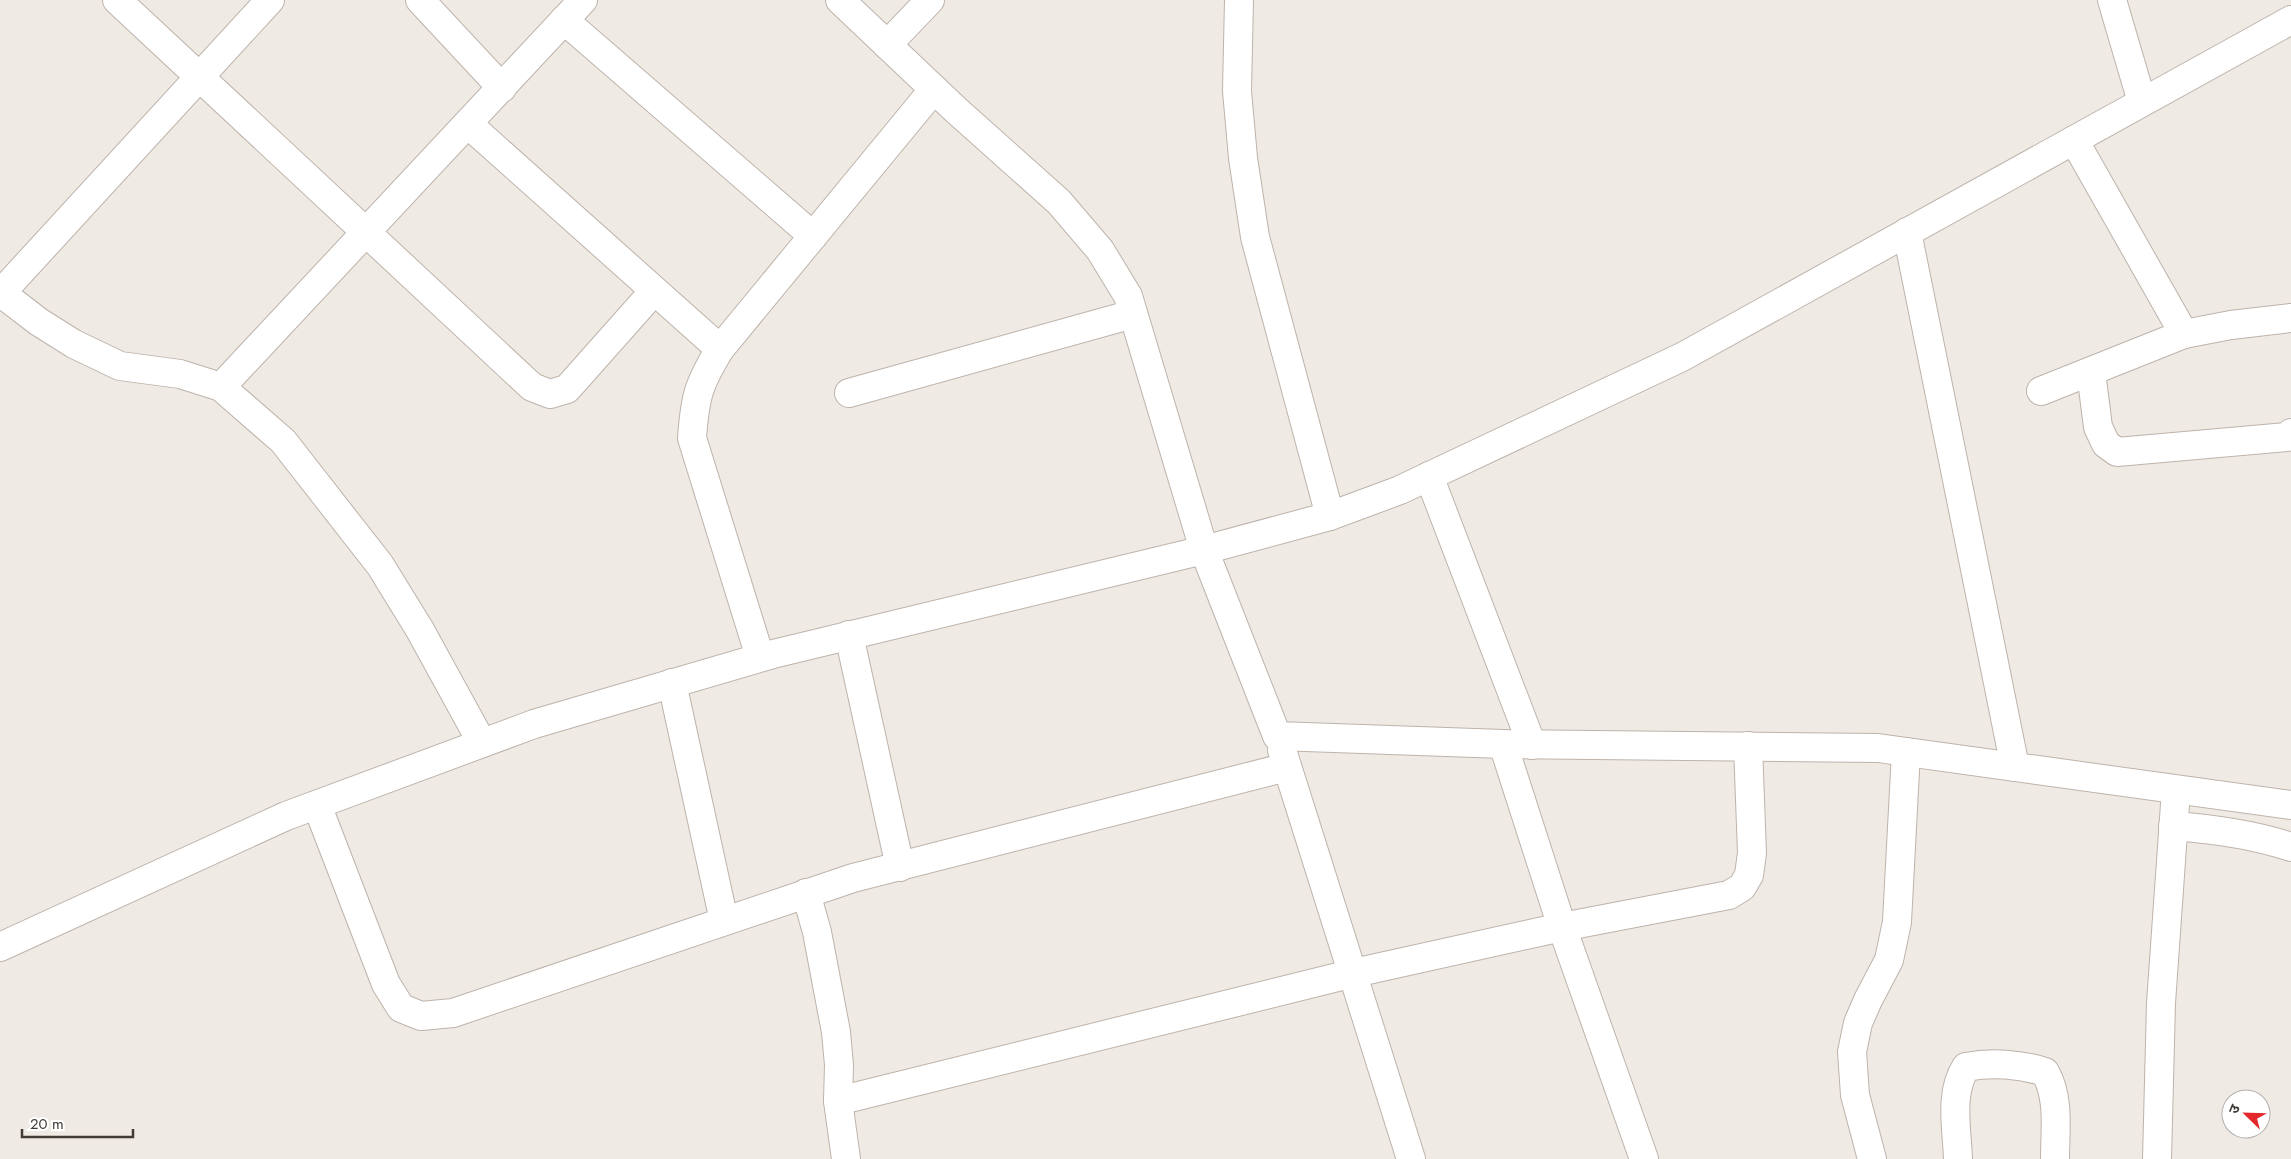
<svg xmlns="http://www.w3.org/2000/svg" width="2291" height="1159" font-family="Jost,'Noto Sans Devanagari',sans-serif">
  <style>
    .lines { fill: none; stroke-linecap: round; stroke-linejoin: round }
    .street-casing { stroke: #bdb3ab; stroke-width: 30 }
    .street { stroke: #fff; stroke-width: 28 }
  </style>
  <rect width="100%" height="100%" fill="#f0eae4"/>
  <g class="lines">
    <g class="street-casing">
      <g id="street">
        <polyline points="117,0 532,387 550,394 567,389 654,291"/>
        <polyline points="420,0 502,88"/>
        <polyline points="840,0 956,110 1059,202 1100,250 1128,296 1204,550 1277,736 1503,744 1878,748 2291,805"/>
        <polyline points="1239,0 1237,91 1243,158 1255,237 1330,516"/>
        <polyline points="2112,0 2142,102"/>
        <polyline points="564,20 813,236"/>
        <polyline points="887,45 930,0"/>
        <polyline points="468,124 720,349"/>
        <polyline points="2074,140 2184,334"/>
        <polyline points="1907,232 2015,767"/>
        <polyline points="0,292 39,322 74,344 120,366 180,374 221,387 283,441 380,565 420,630 482,743"/>
        <polyline points="1,293 270,0"/>
        <polyline points="2091,372 2098,427 2106,444 2117,452 2287,437 2291,433"/>
        <polyline points="221,387 583,0"/>
        <polyline points="2041,391 2184,334 2231,325 2291,318"/>
        <polyline points="849,393 1133,314"/>
        <polyline points="1429,476 1532,745"/>
        <polyline points="849,635 900,867"/>
        <path d="M760,657l-68,-219c3,-41 6,-53 28,-89l214,-260"/>
        <polyline points="672,683 724,921"/>
        <polyline points="1503,744 1562,927 1644,1159"/>
        <polyline points="1282,750 1411,1159"/>
        <polyline points="317,805 386,984 401,1008 421,1016 453,1013 853,878 1287,767"/>
        <path d="M2173,826c41,3 79,8 118,21"/>
        <polyline points="806,893 817,932 836,1032 839,1065 838,1101 846,1159"/>
        <polyline points="0,947 286,816 534,724 773,654 1204,550 1330,516 1400,490 1682,357 2291,20"/>
        <polyline points="838,1101 1354,973 1562,927 1729,895 1742,887 1749,875 1752,853 1748,746"/>
        <polyline points="1872,1159 1855,1095 1852,1052 1858,1023 1868,1000 1889,960 1897,922 1906,752"/>
        <path d="M1958,1159c-1,-30 -9,-66 8,-92 25,-5 54,-3 79,5 15,26 10,58 10,87"/>
        <polyline points="2157,1159 2161,1003 2176,790"/>
      </g>
    </g>
    <use href="#street" class="street"/>
  </g>
  <g transform="translate(2246 1114) rotate(293)"><circle r="24" fill="#ffffff" stroke="#b3b0ae"/>
  <path d="M0-4L9 19L0 12L-9 19Z" fill="#e4272b"/>
  <text y="-8" font-size="14" font-weight="bold" text-anchor="middle" fill="#413a35">उ</text>
  </g>
  <path d="M22 1129v8h111v-8" fill="none" stroke="#413a35" stroke-width="2.5"/>
  <text x="30" y="1129" font-size="15" fill="#413a35" stroke="#ffffff" stroke-width="4" paint-order="stroke">20 m</text>
</svg>
